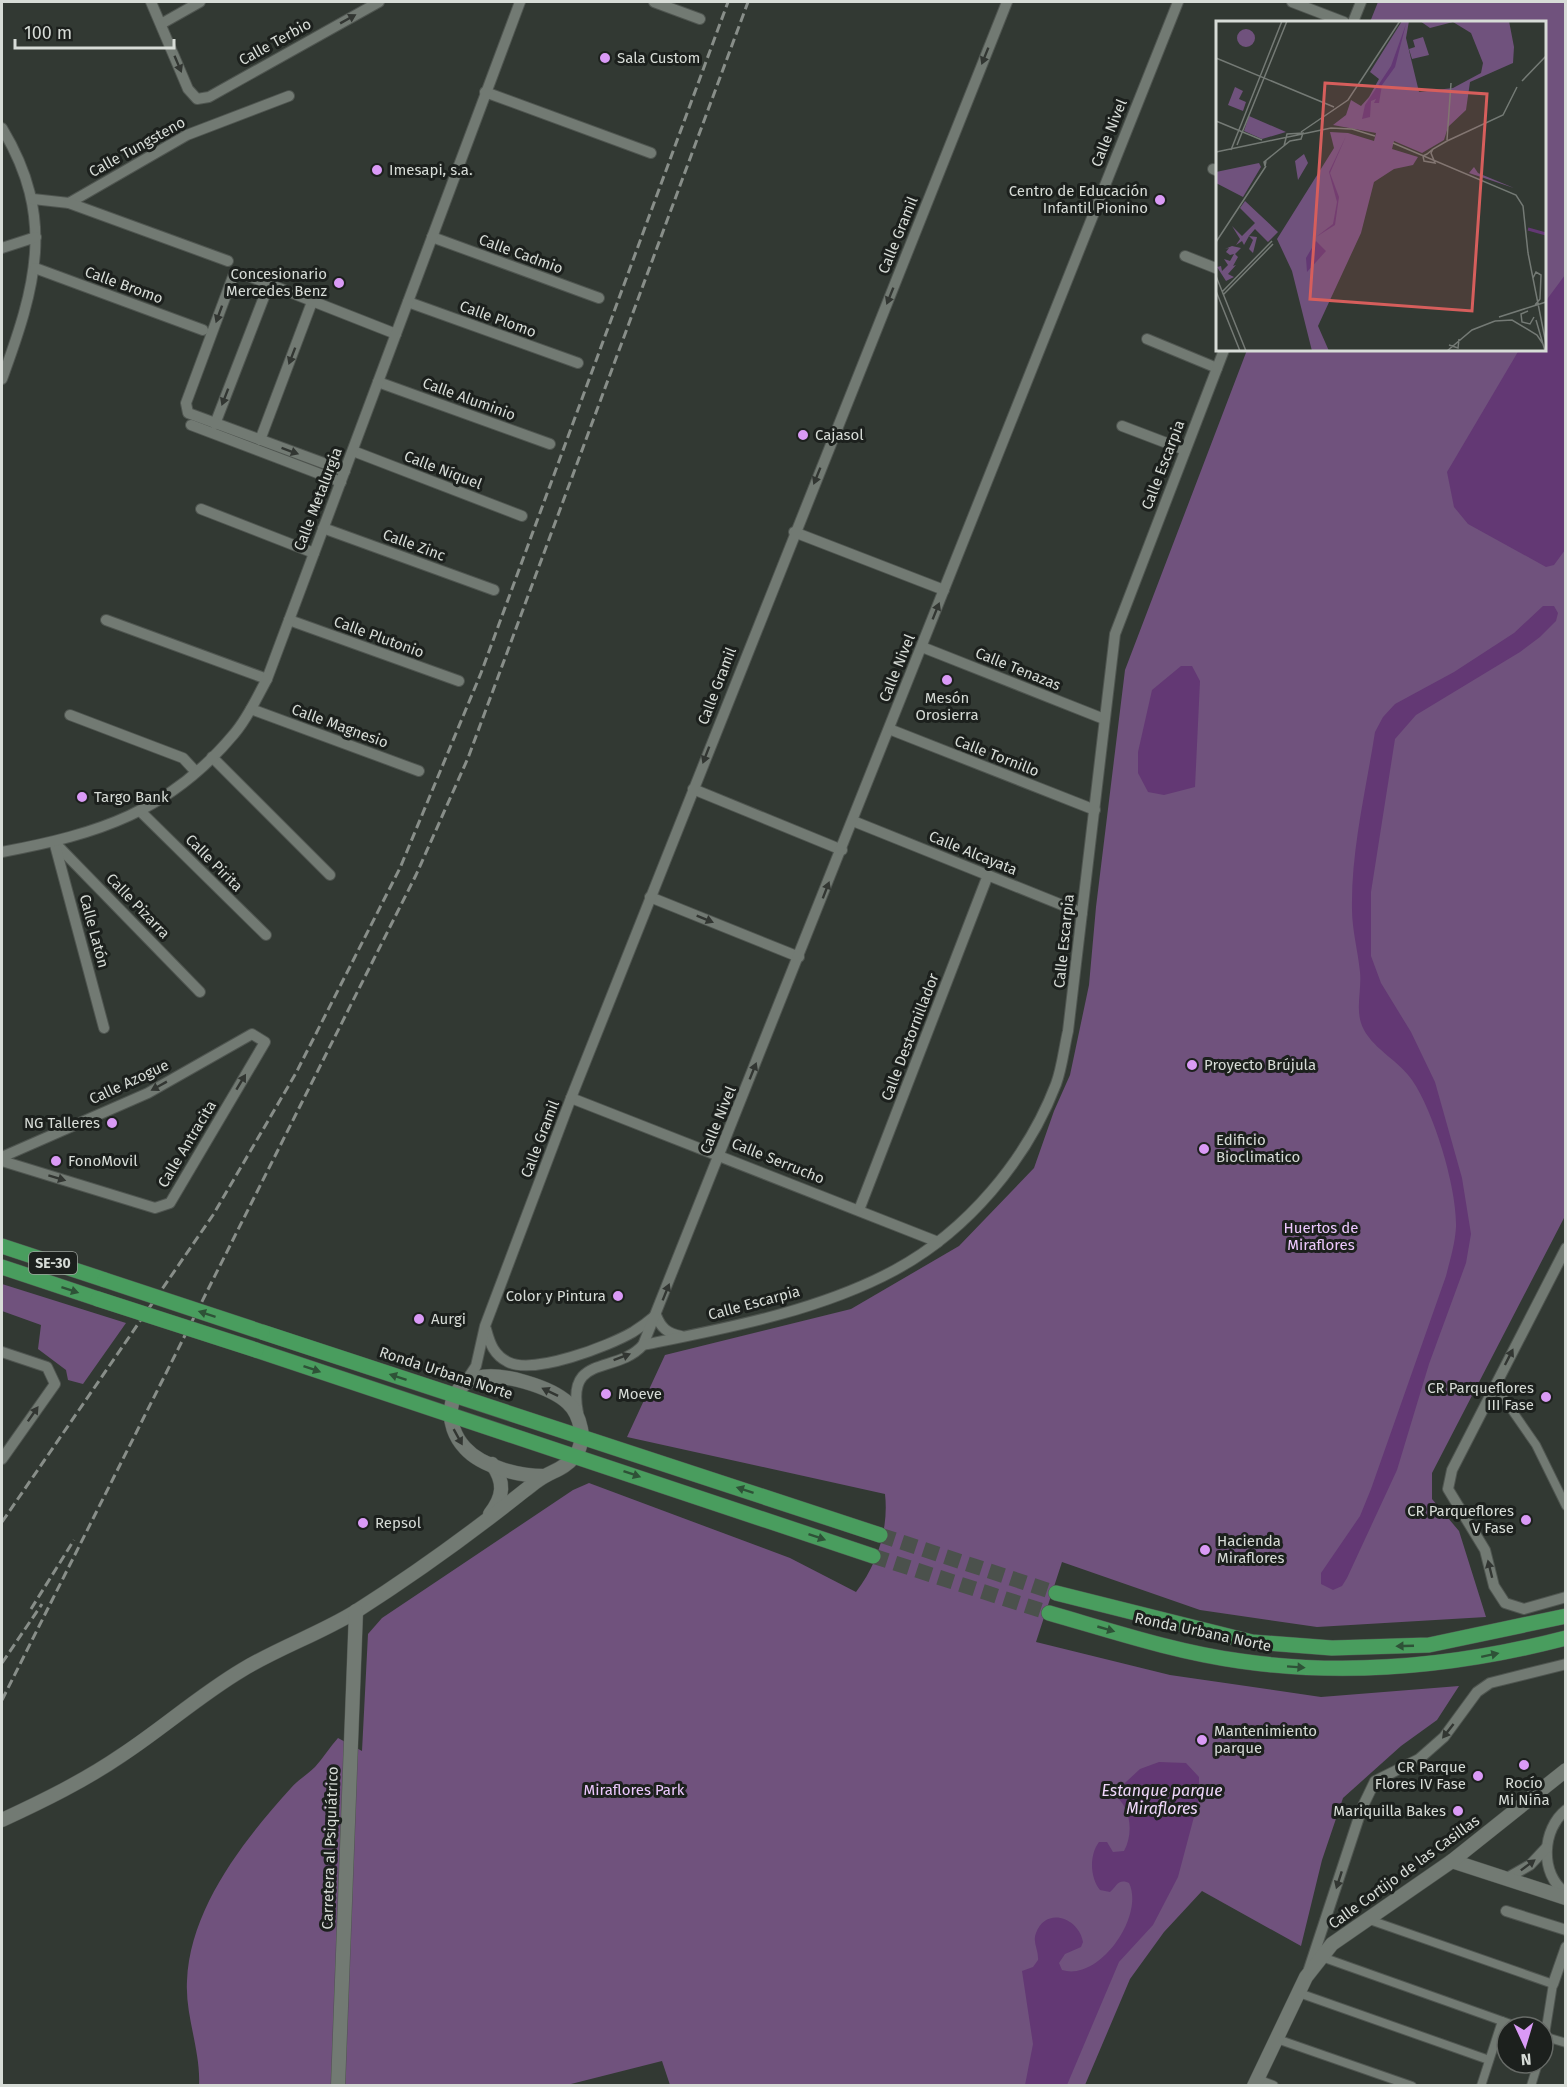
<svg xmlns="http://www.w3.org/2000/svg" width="1567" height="2087" font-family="'Fira Sans',sans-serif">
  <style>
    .green { fill: #70527d }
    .water { fill: #633874 }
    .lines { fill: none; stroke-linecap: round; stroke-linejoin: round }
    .primary-tunnel { stroke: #4b514c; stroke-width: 15; stroke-dasharray: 15 8; stroke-linecap: butt }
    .pedestrian-casing { stroke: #4f5550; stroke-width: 10 }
    .minor-casing { stroke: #4f5550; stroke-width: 12 }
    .tertiary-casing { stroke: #4f5550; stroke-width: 15 }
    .primary-casing { stroke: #4f5550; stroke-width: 16 }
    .pedestrian { stroke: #727a73; stroke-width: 8 }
    .minor { stroke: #727a73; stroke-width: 10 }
    .tertiary { stroke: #727a73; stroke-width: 14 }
    .primary { stroke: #499d5e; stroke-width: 15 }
    .rail { stroke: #888e89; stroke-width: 3; stroke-dasharray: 9 4.5; stroke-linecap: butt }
    .primary-bridge-casing { stroke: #4f5550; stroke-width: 16; stroke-linecap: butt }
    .primary-bridge { stroke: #499d5e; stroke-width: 15 }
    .oneway { fill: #323632 }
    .oneway2 { fill: #2e5237 }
    .poi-dot { fill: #da9af6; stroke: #1c201d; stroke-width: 2 }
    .labels { text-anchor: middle; stroke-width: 6; stroke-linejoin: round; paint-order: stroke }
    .shield { fill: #1c201d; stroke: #9fa49f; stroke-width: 1.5 }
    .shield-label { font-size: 14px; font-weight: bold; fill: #d7dcd7 }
    .street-label { font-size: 15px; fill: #d7dcd7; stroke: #1c201d }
    .poi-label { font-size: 15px; fill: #d7dcd7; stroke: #1c201d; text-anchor: start }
    .park-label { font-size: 15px; fill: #edc8fe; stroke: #1c201d }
    .water-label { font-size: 16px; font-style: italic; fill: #f0d7fb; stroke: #1c201d }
    .inset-river { fill: none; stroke: #633874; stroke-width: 3 }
    .inset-road { fill: none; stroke: #747a75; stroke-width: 1.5 }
    .view { fill: #d65e5c; fill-opacity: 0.15; stroke: #d65e5c; stroke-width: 3 }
    .inset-edge { fill: none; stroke: #d7dcd7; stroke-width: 3 }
  </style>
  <rect width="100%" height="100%" fill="#323933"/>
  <g class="green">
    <path d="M1378,2h187v1214l-133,257v26l27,32 27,86 -169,10 -117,-17 -138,-48 -26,80 134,33 151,22 138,-11 -22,34 -36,26 -58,52 -21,62 -21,86 -99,-55 -38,41 -34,47 -45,106h-415l-8,-24 -95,24 -368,1c2,-35 -14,-70 -12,-105 3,-73 57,-141 104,-193 7,-8 17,-14 24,-21 8,-9 15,-20 23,-29l24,13 6,-117 14,-16 191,-128 16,-7 201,75 66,34c21,-27 33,-63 29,-98l-258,-57 38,-82 186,-46 108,-63 75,-78 20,-57 16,-36 19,-90 7,-78 29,-237 122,-320h297v-328h-174z"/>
    <polygon points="2,1284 126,1323 83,1384 68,1380 66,1370 38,1349 41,1325 2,1311"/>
  </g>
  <g class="water">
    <polygon points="1565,275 1565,550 1554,565 1546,567 1468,524 1454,507 1447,472 1519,350 1544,350 1545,302"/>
    <path d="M1543,606h11l4,7 -2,8 -16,16 -20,15 -104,63 -21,24 -24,153v64l10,27 30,49 24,50 27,96 9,56 -5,29 -37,101 -32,106 -50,108 -5,8 -9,4 -12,-6v-11l39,-57 11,-27 75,-213c4,-16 9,-32 10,-49 1,-39 -22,-115 -44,-147 -13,-19 -37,-30 -48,-50 -10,-18 -2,-39 -4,-58 -2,-21 -8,-42 -8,-63 -1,-59 14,-119 23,-177l8,-15 12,-13 59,-32 60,-39z"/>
    <polygon points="1181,666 1192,666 1200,681 1195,787 1164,795 1148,792 1138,773 1138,752 1152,690"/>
    <path d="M1159,1762l27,1 13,14v21l-21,79 -25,48 -34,37 -52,123h-42l8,-41 -11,-73 11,-4 5,-7c1,-9 -6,-18 -2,-27 10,-27 43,-15 47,9l-2,5 -16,7 -6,9 3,7c37,12 83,-54 67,-87 -11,-5 -12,3 -19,9l-10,-2c-10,-12 -11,-35 -1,-48h8l6,10 11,-1c10,-18 7,-45 -11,-57l27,-25z"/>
  </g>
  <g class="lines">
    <g class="primary-tunnel">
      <polyline points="880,1535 1056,1593"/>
      <polyline points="873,1556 1049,1613"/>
    </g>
    <g class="pedestrian-casing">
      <g id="pedestrian">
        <polyline points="1495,1386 1536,1445 1566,1506"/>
        <polyline points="1367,1919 1553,1984 1543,2047"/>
        <polyline points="1319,1956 1519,2027"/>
        <polyline points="1299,1993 1489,2060"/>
        <polyline points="1543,2036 1566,2043"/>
        <polyline points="1277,2039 1412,2086"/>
        <polyline points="1481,2086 1502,2021"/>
        <polyline points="1531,2086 1538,2063"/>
      </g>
    </g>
    <g class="minor-casing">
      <g id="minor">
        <polyline points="151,2 188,89 197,99 209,97 379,2"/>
        <polyline points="654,2 700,19"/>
        <polyline points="1292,2 1344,22"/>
        <polyline points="1353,22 1361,2"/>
        <polyline points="161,24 200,2"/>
        <polyline points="485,92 651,153"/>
        <path d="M2,128c54,90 34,158 0,251"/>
        <polyline points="1213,169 1218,171"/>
        <polyline points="33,199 69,203 187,135 289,96"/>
        <polyline points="69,203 228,261"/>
        <polyline points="432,237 599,298"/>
        <polyline points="2,248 36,237"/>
        <polyline points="1185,256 1218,269"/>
        <polyline points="35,268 203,330"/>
        <polyline points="408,302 578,363"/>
        <polyline points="1147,339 1217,368"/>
        <polyline points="378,382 550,444"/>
        <polyline points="215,424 269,284"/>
        <polyline points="191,425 341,482"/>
        <polyline points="1122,426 1185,450"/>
        <polyline points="260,440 312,302"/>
        <polyline points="353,451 522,516"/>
        <polyline points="345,471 188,413 186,403 229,287 234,274 246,275 396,334"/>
        <polyline points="201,509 314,553"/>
        <polyline points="323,528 494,590"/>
        <polyline points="794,532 944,590"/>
        <polyline points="106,620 267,679"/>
        <polyline points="289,620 459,681"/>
        <polyline points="922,647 1104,719"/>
        <polyline points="251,709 419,771"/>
        <polyline points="70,715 183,758 196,772"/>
        <polyline points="889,729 1095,810"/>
        <polyline points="212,757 330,875"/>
        <polyline points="693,789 842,850"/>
        <polyline points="140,811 266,935"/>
        <polyline points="853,821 1082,913"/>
        <polyline points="54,842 200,992"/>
        <polyline points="55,845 104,1028"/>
        <path d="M2,852c96,-18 167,-40 232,-118 14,-16 23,-37 33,-55l253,-677"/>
        <polyline points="650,897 799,957"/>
        <polyline points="571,1098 938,1242"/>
        <polyline points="2,1157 148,1093 252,1034 265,1042 170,1203 155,1208 2,1161"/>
        <polyline points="859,1210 988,875"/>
        <polyline points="1566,1248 1452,1470 1448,1489 1485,1550 1494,1586 1505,1603 1524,1609 1566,1597"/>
        <path d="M486,1329c4,15 8,26 22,33 26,13 101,-16 125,-30 8,-5 16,-11 23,-17 5,13 11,18 25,21"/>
        <polyline points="643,1345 1178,2"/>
        <polyline points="2,1352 47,1367 55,1384 2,1459"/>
        <polyline points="464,1384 476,1366 485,1326 571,1098 1007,2"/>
        <path d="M578,1413c-12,-60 38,-38 65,-68 84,-17 176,-34 252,-75 72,-39 132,-110 161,-186 6,-16 8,-36 12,-53l47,-397 109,-284"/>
        <path d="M1566,1810c-24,19 -27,64 0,83"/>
        <polyline points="1507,1878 1530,1865 1546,1848"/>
        <polyline points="1506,1911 1566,1930"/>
        <polyline points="1309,1969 1362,1808 1375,1781 1419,1759 1444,1737 1477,1692 1490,1683 1566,1664"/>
        <polyline points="1553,1984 1566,1947"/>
        <polyline points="1257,2080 1273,2086"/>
      </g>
    </g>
    <g class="tertiary-casing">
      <g id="tertiary">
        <path d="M490,1514c14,-18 15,-32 2,-50"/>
        <path d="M2,1820c41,-19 82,-39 120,-65 41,-27 78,-60 120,-85 36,-22 77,-36 113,-58 58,-37 115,-78 169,-121 7,-5 13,-11 21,-15 11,-6 21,-9 29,-19 6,-6 9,-19 7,-28 -2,-10 -5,-19 -13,-26 -17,-16 -68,-32 -91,-25 -32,9 -33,48 -12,70 17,19 55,28 79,28"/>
        <polyline points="1452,1861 1566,1898"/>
        <polyline points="338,2086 356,1611"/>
        <polyline points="1254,2086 1306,1977 1332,1944 1452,1861 1566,1770"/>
      </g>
    </g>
    <g class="primary-casing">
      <g id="primary">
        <polyline points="2,1246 105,1280"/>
        <polyline points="2,1267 98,1299"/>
        <polyline points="262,1332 880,1535"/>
        <polyline points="256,1350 873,1556"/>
        <polyline points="1056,1593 1252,1642 1332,1648 1429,1645 1566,1616"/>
        <path d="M1049,1613c63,18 126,39 191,48 110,16 218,5 326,-23"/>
      </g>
    </g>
    <use href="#pedestrian" class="pedestrian"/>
    <use href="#minor" class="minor"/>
    <use href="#tertiary" class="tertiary"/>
    <use href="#primary" class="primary"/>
    <g class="rail">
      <polyline points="2,1522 213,1215 296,1073 400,868 481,673 728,2"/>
      <polyline points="31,1609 74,1540"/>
      <polyline points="2,1663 42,1604"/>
      <polyline points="2,1700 416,875 468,758 748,2"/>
    </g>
    <g class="primary-bridge-casing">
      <g id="primary-bridge">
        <polyline points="105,1280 262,1332"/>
        <polyline points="98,1299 256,1350"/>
      </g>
    </g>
    <use href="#primary-bridge" class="primary-bridge"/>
  </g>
  <defs><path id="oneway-solid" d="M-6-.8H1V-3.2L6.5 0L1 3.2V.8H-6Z" transform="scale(1.5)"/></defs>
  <g class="oneway">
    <use href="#oneway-solid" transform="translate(348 19) rotate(-29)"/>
    <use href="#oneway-solid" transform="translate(985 56) rotate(112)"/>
    <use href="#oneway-solid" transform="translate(178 64) rotate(67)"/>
    <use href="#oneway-solid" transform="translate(890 296) rotate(112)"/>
    <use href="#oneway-solid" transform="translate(219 314) rotate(110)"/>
    <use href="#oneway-solid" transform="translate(292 356) rotate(111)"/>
    <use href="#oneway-solid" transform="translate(225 397) rotate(111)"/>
    <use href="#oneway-solid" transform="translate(290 451) rotate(20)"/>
    <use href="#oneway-solid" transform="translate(817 476) rotate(112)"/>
    <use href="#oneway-solid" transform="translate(936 611) rotate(-68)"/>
    <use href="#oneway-solid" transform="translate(706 755) rotate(111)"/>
    <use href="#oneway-solid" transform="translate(826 890) rotate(-69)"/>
    <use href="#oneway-solid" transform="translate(705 919) rotate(22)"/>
    <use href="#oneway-solid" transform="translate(753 1071) rotate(-68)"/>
    <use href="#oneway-solid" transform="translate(241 1082) rotate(-59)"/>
    <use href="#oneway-solid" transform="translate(159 1086) rotate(151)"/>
    <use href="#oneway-solid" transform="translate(57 1178) rotate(17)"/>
    <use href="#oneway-solid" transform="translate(666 1292) rotate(-68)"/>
    <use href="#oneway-solid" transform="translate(622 1357) rotate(-21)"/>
    <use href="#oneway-solid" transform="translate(1509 1357) rotate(-63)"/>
    <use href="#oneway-solid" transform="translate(550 1392) rotate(-154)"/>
    <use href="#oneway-solid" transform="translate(33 1414) rotate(-55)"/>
    <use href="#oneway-solid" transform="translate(458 1437) rotate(61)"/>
    <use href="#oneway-solid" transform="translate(1490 1569) rotate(-104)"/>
    <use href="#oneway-solid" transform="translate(1448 1731) rotate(128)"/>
    <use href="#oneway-solid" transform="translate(1528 1865) rotate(-37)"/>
    <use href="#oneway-solid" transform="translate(1339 1880) rotate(108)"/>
  </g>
  <g class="oneway2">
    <use href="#oneway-solid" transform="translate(70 1290) rotate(18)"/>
    <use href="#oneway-solid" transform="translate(207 1314) rotate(-162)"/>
    <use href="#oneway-solid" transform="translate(312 1369) rotate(19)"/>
    <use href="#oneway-solid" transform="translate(398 1377) rotate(-162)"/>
    <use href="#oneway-solid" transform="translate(632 1474) rotate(19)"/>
    <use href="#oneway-solid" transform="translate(745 1490) rotate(-162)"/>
    <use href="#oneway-solid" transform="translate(817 1537) rotate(19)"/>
    <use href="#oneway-solid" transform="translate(1106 1629) rotate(16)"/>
    <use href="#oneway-solid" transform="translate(1405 1646) rotate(178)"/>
    <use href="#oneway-solid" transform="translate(1490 1655) rotate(-12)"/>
    <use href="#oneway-solid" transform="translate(1296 1667) rotate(4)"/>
  </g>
  <g class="poi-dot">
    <circle cx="605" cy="58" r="6"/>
    <circle cx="377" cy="170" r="6"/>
    <circle cx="1160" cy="200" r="6"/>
    <circle cx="339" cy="283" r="6"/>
    <circle cx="803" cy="435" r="6"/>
    <circle cx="947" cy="680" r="6"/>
    <circle cx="82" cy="797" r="6"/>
    <circle cx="1192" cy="1065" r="6"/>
    <circle cx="112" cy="1123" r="6"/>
    <circle cx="1204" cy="1149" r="6"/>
    <circle cx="56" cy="1161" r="6"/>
    <circle cx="618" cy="1296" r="6"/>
    <circle cx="419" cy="1319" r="6"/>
    <circle cx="606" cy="1394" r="6"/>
    <circle cx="1546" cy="1397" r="6"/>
    <circle cx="1526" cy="1520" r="6"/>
    <circle cx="363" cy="1523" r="6"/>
    <circle cx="1205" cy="1550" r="6"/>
    <circle cx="1202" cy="1740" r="6"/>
    <circle cx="1524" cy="1765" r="6"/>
    <circle cx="1478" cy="1776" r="6"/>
    <circle cx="1458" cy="1811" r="6"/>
  </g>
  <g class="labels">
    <rect class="shield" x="29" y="1252" width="48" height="22" rx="4.5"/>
    <g class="shield-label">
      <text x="53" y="1268">SE-30</text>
    </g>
    <g class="street-label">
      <text transform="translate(275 42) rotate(-29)" y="5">Calle Terbio</text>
      <text transform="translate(1109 133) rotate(-68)" y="5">Calle Nivel</text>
      <text transform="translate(137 147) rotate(-29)" y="5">Calle Tungsteno</text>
      <text transform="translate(898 235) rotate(-68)" y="5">Calle Gramil</text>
      <text transform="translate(521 254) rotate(20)" y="5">Calle Cadmio</text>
      <text transform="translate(124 285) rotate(20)" y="5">Calle Bromo</text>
      <text transform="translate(498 319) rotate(20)" y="5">Calle Plomo</text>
      <text transform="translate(469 399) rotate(20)" y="5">Calle Aluminio</text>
      <text transform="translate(1163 465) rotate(-69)" y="5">Calle Escarpia</text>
      <text transform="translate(443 470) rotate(21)" y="5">Calle Níquel</text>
      <text transform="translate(318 499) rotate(-69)" y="5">Calle Metalurgia</text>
      <text transform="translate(414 545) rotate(20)" y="5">Calle Zinc</text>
      <text transform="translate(379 637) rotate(20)" y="5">Calle Plutonio</text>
      <text transform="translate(897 668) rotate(-68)" y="5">Calle Nivel</text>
      <text transform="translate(1018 669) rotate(22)" y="5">Calle Tenazas</text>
      <text transform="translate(717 686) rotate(-69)" y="5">Calle Gramil</text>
      <text transform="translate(340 726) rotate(20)" y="5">Calle Magnesio</text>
      <text transform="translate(997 756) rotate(21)" y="5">Calle Tornillo</text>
      <text transform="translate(973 853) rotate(22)" y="5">Calle Alcayata</text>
      <text transform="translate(214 863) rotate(45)" y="5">Calle Pirita</text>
      <text transform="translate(138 906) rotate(46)" y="5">Calle Pizarra</text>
      <text transform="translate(94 931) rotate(75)" y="5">Calle Latón</text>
      <text transform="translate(1064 941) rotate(-84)" y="5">Calle Escarpia</text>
      <text transform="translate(910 1037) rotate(-69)" y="5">Calle Destornillador</text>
      <text transform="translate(129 1082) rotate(-25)" y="5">Calle Azogue</text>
      <text transform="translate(718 1120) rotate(-68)" y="5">Calle Nivel</text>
      <text transform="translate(540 1139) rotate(-69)" y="5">Calle Gramil</text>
      <text transform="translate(187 1144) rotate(-59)" y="5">Calle Antracita</text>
      <text transform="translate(778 1161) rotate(22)" y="5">Calle Serrucho</text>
      <text transform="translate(754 1303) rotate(-15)" y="5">Calle Escarpia</text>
      <text transform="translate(446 1373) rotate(18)" y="5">Ronda Urbana Norte</text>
      <text transform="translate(1203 1632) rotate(12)" y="5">Ronda Urbana Norte</text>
      <text transform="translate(330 1848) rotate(-88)" y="5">Carretera al Psiquiátrico</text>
      <text transform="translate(1404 1872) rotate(-36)" y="5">Calle Cortijo de las Casillas</text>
    </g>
    <g class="poi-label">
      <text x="617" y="63">Sala Custom</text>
      <text x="389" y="175">Imesapi, s.a.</text>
      <text x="1148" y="196" text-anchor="end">Centro de Educación<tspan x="1148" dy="17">Infantil Pionino</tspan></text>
      <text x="327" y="279" text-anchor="end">Concesionario<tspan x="327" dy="17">Mercedes Benz</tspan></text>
      <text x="815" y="440">Cajasol</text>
      <text x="947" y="703" text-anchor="middle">Mesón<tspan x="947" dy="17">Orosierra</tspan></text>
      <text x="94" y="802">Targo Bank</text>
      <text x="1204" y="1070">Proyecto Brújula</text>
      <text x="100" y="1128" text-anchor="end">NG Talleres</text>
      <text x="1216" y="1145">Edificio<tspan x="1216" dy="17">Bioclimatico</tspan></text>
      <text x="68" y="1166">FonoMovil</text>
      <text x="606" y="1301" text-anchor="end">Color y Pintura</text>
      <text x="431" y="1324">Aurgi</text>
      <text x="1534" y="1393" text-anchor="end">CR Parqueflores<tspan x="1534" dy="17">III Fase</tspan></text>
      <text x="618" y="1399">Moeve</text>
      <text x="1514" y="1516" text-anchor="end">CR Parqueflores<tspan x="1514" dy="17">V Fase</tspan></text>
      <text x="375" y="1528">Repsol</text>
      <text x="1217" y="1546">Hacienda<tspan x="1217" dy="17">Miraflores</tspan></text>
      <text x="1214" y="1736">Mantenimiento<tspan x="1214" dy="17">parque</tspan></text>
      <text x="1466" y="1772" text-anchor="end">CR Parque<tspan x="1466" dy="17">Flores IV Fase</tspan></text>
      <text x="1524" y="1788" text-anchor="middle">Rocío<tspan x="1524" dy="17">Mi Niña</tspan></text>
      <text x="1446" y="1816" text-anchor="end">Mariquilla Bakes</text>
    </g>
    <g class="park-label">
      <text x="1321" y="1233">Huertos de<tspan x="1321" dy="17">Miraflores</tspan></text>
      <text x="634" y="1795">Miraflores Park</text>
    </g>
    <g class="water-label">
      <text x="1162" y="1796">Estanque parque<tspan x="1162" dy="18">Miraflores</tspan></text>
    </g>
  </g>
  <g transform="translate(1216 21)">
    <rect width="330" height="330" fill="#323933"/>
    <path d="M186,0h7l-3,17 13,54 34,-4 28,-15 2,-10 -12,-30 -18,-11 -23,6 -10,-7h89l5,26 -1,16 -43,19 -4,28 -18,17 -4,13 -22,13 -28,-12 -2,8 26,8 -5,8 -19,4 -20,13 -13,51 -43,93 11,25h-17l-20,-80 -15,-32 57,-91 -4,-16 18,1 26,8 2,-8 -43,-8 13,-10 5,-15 10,6 8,-9 10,-18 -9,-7zM21 17a9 9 0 1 1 18 0a9 9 0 1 1-18 0ZM207,16l6,18 -17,4 -3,-10 6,-2 -2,-7zM19,66l8,4 -4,8 7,3 -3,9 -15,-6zM33,95l37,16 -24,7 -18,-8zM88,133l4,9 -10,17 -3,-19zM43,142l2,4 -18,30 -27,-14v-11zM258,146l4,6 36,15 -45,-15zM29,180l33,31 -10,10 -13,-13 -6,7 8,1 -4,16 -4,-4 4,-9 -4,-4 -5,9 -2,-4 -6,4 4,-6 -8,-13 10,10 13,-13 -15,-15zM16,225l9,2 -6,6 3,3 -5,9 3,-1 -8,9 6,3 -8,4 -9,-14 4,-1 1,5 6,-6 -4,-6 6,2 4,-7 -4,1 -4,-3 3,-4 -4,1z" fill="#70527d"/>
    <path d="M190,3l-11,43 -13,18 -3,18h-5l2,-4 -5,2 -1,16 -8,2 3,-14 26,-39zM130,115l-16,37 9,24 -4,28 -19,12 17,-13 4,-22 -8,-30zM100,220l10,10 -19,21 -1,-14z" fill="#633874"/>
    <path class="inset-river" d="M312,208l18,5"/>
    <path class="inset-road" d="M0,37l118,49M306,60l24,-25M0,100l46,19M85,111l47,-32 52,-79M231,119l4,-57M177,122l123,52 7,11 5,47M21,124l50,-124M217,128l-2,4 4,10 -11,-2 -1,-5 4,-2 6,-5 14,-8 56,-26 14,-28M15,129l51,-129M0,131l115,-24 21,1 23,7M50,140l-1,5 -1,-4 26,-21 11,-2 2,-6 -16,1 -3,12M0,221l50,-76M312,232l18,91M0,255l30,75M317,257l3,-6 5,3 -1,24 -5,6M0,270l24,60M6,271l50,-51M7,274l50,-51M312,290l-7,3 1,8 8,2 4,-7M283,296l47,-15M320,299l9,31M279,300l17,-1 25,15 6,9M233,324l9,3 1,-9M231,330l25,-21 23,-9"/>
    <path class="view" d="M109,62l162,11 -15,217 -162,-12z"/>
    <rect width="330" height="330" class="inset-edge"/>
  </g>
  <rect width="1567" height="2087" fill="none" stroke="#d7dcd7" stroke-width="6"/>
  <g transform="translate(1525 2045) rotate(176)"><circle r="28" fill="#1c201d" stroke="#676b67" stroke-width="1.5"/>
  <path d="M0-4.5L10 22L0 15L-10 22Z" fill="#da9af6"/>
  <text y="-9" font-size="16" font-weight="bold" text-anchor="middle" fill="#d7dcd7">N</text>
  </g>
  <path d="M15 39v9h159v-9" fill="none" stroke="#d7dcd7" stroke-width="3"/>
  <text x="24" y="39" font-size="18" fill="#d7dcd7" stroke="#1c201d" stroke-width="4.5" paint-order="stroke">100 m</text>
</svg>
